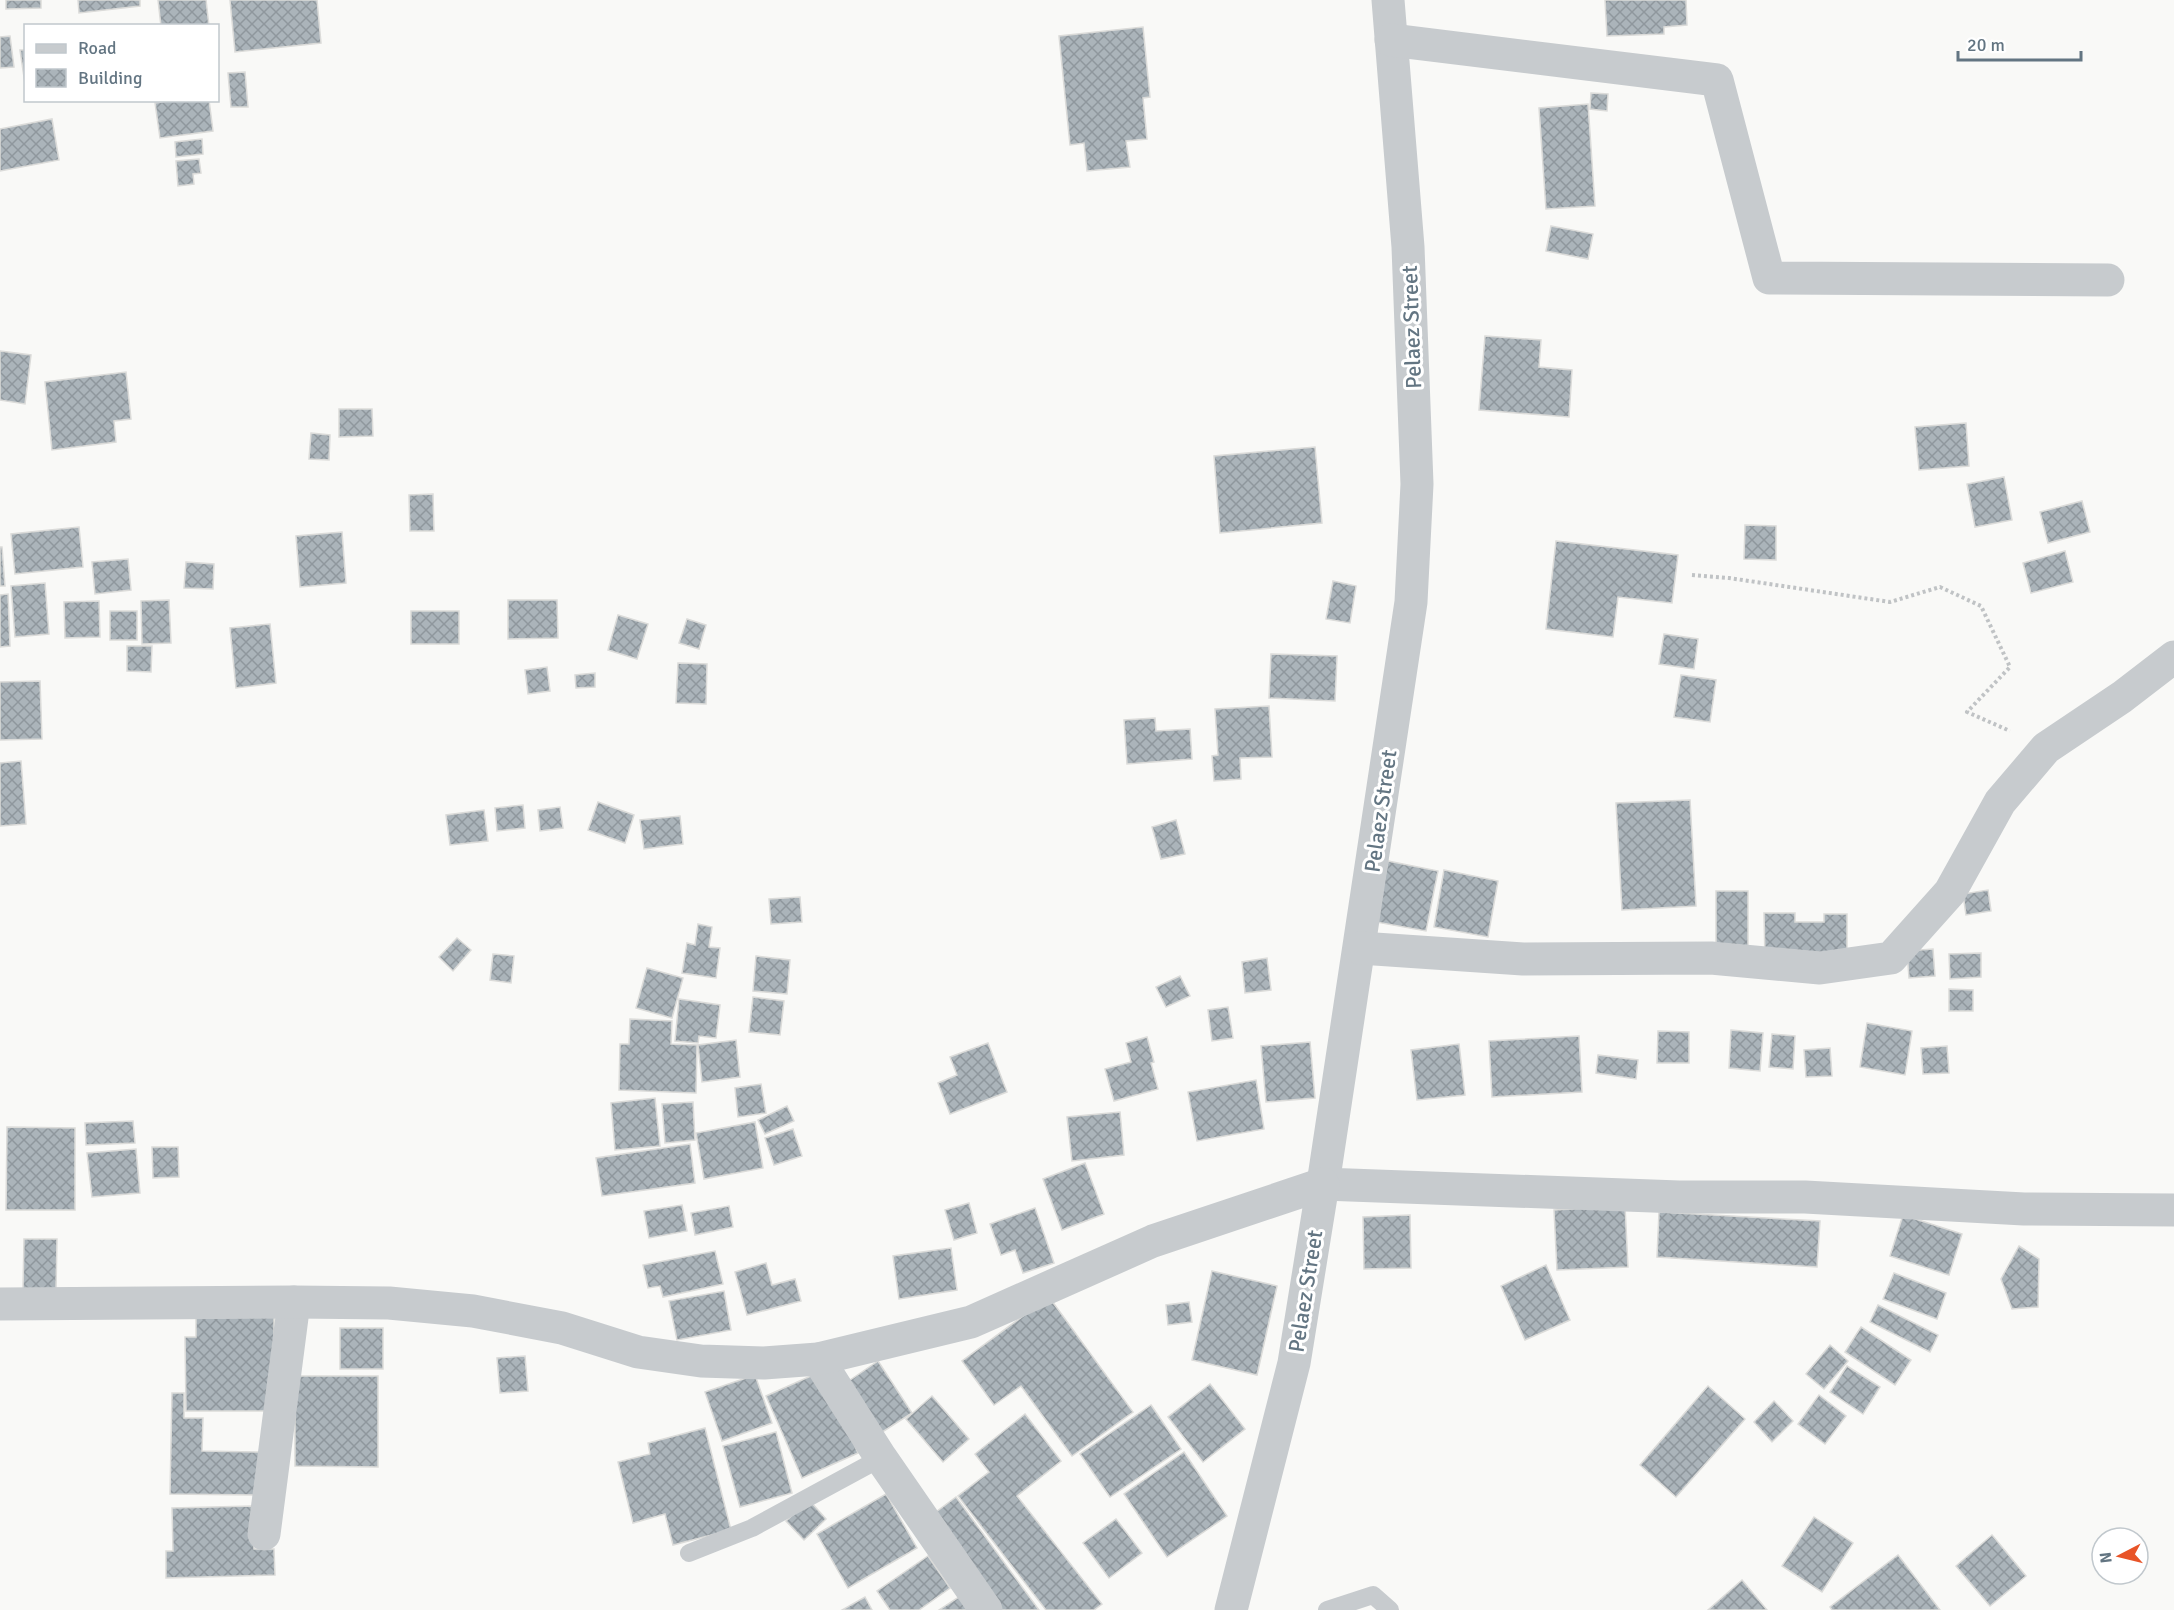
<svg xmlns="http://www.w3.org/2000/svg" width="2174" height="1610" font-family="Signika,sans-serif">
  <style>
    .building { fill: url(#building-cross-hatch); stroke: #dbdbd9; stroke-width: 1.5 }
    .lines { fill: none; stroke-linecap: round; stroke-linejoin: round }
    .path { stroke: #c0c3c5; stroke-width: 4; stroke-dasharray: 3 3; stroke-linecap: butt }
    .service { stroke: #c7cbce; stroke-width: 18 }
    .minor { stroke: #c7cbce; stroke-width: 33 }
    .tertiary { stroke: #c7cbce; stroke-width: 33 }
    .labels { text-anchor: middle; stroke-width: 6; stroke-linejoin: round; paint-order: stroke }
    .street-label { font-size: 22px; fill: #637582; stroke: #fff }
  </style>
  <defs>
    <pattern id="building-cross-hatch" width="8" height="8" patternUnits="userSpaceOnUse" patternTransform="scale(1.5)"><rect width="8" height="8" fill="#abb4ba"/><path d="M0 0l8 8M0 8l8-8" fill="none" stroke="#8f979d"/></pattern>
  </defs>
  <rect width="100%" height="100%" fill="#f9f9f7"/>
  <g class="building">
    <polygon points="6,0 41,0 41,8 6,9"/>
    <polygon points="78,0 140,0 140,6 79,13"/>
    <polygon points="158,0 206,0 209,26 161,26"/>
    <polygon points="230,0 317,0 321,43 235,52"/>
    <polygon points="1605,0 1686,0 1687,25 1664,27 1664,34 1607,36"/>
    <polygon points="1143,27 1150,97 1143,98 1147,139 1126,141 1130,167 1087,171 1084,143 1070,145 1059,36"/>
    <polygon points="10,36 14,67 0,68 0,37"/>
    <polygon points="20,50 26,50 26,84 25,84"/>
    <polygon points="245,72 248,107 231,107 228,73"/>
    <polygon points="1591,93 1608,94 1607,111 1590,109"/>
    <polygon points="174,100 209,100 213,131 160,138 155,103"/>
    <polygon points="1588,104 1595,206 1546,209 1539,108"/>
    <polygon points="52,119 59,160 0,171 0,129"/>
    <polygon points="202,139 203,154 176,157 175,142"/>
    <polygon points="199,159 201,173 193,174 194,184 178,186 176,161"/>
    <polygon points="1551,226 1593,234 1588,259 1546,251"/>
    <polygon points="1485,336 1541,340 1539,367 1572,370 1569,417 1479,410"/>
    <polygon points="0,351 31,355 25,404 0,400"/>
    <polygon points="126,372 131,419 114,421 116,442 52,450 45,382"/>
    <polygon points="339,409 372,409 373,436 339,437"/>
    <polygon points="1966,423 1969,466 1919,470 1915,427"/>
    <polygon points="311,433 330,435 329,460 309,459"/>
    <polygon points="1315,447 1322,523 1220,533 1214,456"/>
    <polygon points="2004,477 2012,520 1975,527 1967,484"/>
    <polygon points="433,494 434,531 410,531 409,495"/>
    <polygon points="2082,501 2090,532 2048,543 2040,512"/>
    <polygon points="1745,525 1776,526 1776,560 1744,559"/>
    <polygon points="79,527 83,567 15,574 11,534"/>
    <polygon points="342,532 346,583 300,587 296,536"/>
    <polygon points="1556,541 1678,555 1672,603 1618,597 1613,637 1546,629"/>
    <polygon points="0,547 2,547 5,586 0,586"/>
    <polygon points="2065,551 2073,582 2031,593 2023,563"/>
    <polygon points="128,559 131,590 95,594 92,562"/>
    <polygon points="186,562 214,564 213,589 184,588"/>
    <polygon points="1333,581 1356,586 1350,623 1326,619"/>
    <polygon points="45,583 49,634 15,637 11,586"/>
    <polygon points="8,594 10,646 0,647 0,595"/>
    <polygon points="169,600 171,643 142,644 141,601"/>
    <polygon points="508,600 557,600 558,638 508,639"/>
    <polygon points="99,601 100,637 65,638 64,602"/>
    <rect x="110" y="611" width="27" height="29"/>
    <rect x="411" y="611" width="48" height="33"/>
    <polygon points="618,615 648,624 637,659 608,650"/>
    <polygon points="687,619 706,625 699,649 679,643"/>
    <polygon points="270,624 276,683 236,688 230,628"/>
    <polygon points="1664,634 1698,639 1694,669 1659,664"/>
    <polygon points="127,646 152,646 151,672 127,671"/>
    <polygon points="1271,654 1337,656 1335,701 1269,698"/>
    <polygon points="678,663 707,664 706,704 676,703"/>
    <polygon points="547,667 550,691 528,694 525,670"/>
    <polygon points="595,673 595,687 576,688 575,675"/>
    <polygon points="1681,675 1716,680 1710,722 1674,717"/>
    <polygon points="40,681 42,739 0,740 0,682"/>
    <polygon points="1269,706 1272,757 1240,758 1241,779 1214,781 1212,756 1218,755 1215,709"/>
    <polygon points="1155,718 1156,731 1190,729 1192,759 1127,764 1124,720"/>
    <polygon points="21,761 26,824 0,826 0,763"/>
    <polygon points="1690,800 1696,906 1622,910 1616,803"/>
    <polygon points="598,802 634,815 625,843 588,830"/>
    <polygon points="523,805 525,828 497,831 495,808"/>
    <polygon points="560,807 563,828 540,831 538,810"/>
    <polygon points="484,810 488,841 450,845 446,815"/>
    <polygon points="680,816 683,844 644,849 640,820"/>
    <polygon points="1176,820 1185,854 1161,859 1152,827"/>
    <polygon points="1388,861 1438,871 1426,931 1376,922"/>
    <polygon points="1444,870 1498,881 1488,937 1434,927"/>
    <polygon points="1988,890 1991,911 1966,915 1963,894"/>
    <rect x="1716" y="891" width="32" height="58"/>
    <polygon points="800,897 802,922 771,924 769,899"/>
    <polygon points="1764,913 1795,913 1795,922 1824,922 1824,914 1847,914 1847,960 1765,960"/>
    <polygon points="698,924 712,927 709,947 720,948 716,978 682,973 687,943 695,945"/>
    <polygon points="457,938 471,950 453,971 439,957"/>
    <polygon points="1933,949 1935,976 1909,978 1907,951"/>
    <polygon points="1981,953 1981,977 1950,979 1949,954"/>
    <polygon points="493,954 514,956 511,983 490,980"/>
    <polygon points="756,956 790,960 787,994 753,991"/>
    <polygon points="1267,958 1271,990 1245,993 1242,962"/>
    <polygon points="647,968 683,978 672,1018 636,1008"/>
    <polygon points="1180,976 1190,996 1166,1007 1156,987"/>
    <polygon points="1949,989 1973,990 1973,1011 1949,1011"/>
    <polygon points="753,997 784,1001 780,1035 749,1032"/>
    <polygon points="679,999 720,1005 716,1038 699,1036 698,1043 675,1041"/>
    <polygon points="1228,1007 1233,1038 1212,1041 1208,1010"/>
    <polygon points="630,1019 672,1021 671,1044 697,1045 696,1093 619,1090 620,1044 629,1044"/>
    <polygon points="1867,1023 1912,1031 1905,1075 1860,1067"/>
    <polygon points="1731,1030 1763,1033 1760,1071 1729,1068"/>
    <polygon points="1658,1031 1689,1032 1689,1063 1657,1063"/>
    <polygon points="1772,1034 1795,1036 1793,1069 1769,1067"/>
    <polygon points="1579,1036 1582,1092 1492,1097 1489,1041"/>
    <polygon points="1147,1037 1154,1062 1151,1063 1158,1089 1114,1101 1105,1069 1131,1062 1126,1043"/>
    <polygon points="736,1040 740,1077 702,1082 698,1045"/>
    <polygon points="1310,1042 1315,1098 1266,1102 1261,1046"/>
    <polygon points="988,1043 1007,1092 950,1114 938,1083 957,1075 950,1057"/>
    <polygon points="1459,1044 1465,1095 1417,1100 1411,1050"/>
    <polygon points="1947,1046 1949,1073 1923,1074 1921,1048"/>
    <polygon points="1830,1048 1832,1076 1806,1077 1804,1050"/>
    <polygon points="1598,1055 1638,1060 1636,1079 1596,1073"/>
    <polygon points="1256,1080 1264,1129 1197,1141 1188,1092"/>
    <polygon points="761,1084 766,1113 738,1117 735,1088"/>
    <polygon points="655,1098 660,1146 615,1150 611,1103"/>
    <polygon points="693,1102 695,1140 665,1143 662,1104"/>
    <polygon points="787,1106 794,1121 765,1134 758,1120"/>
    <polygon points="1120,1112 1124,1155 1072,1161 1067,1117"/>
    <polygon points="133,1121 135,1143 86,1145 85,1123"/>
    <polygon points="755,1122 763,1168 704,1179 696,1133"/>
    <polygon points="7,1127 75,1128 75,1210 6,1210"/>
    <polygon points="793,1129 802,1156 774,1165 765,1138"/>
    <polygon points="690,1144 695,1183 602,1196 596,1158"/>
    <polygon points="152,1147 178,1147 179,1177 153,1178"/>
    <polygon points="136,1149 140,1193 92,1197 87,1153"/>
    <polygon points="1085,1163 1104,1214 1062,1230 1043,1179"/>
    <polygon points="969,1203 977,1233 954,1240 945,1210"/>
    <polygon points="682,1205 687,1231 649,1238 644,1211"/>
    <polygon points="729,1206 733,1227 695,1235 691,1213"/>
    <polygon points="1625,1206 1628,1267 1557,1270 1554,1210"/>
    <polygon points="1035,1208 1054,1263 1023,1273 1015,1250 1001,1255 990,1224"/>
    <polygon points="1659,1212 1820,1221 1817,1267 1657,1257"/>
    <polygon points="1410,1215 1411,1268 1364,1269 1363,1217"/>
    <polygon points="1903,1215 1962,1234 1949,1275 1890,1256"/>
    <polygon points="24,1239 57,1239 56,1289 23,1289"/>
    <polygon points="2019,1246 2039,1259 2038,1307 2012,1309 2001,1279"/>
    <polygon points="951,1248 957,1290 899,1299 893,1256"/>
    <polygon points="715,1251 723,1284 663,1297 660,1286 648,1288 643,1265"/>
    <polygon points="766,1263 772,1285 795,1279 801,1301 747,1315 735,1272"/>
    <polygon points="1546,1265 1570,1320 1525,1340 1501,1286"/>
    <polygon points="1212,1271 1277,1286 1257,1375 1192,1360"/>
    <polygon points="1894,1273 1946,1293 1937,1319 1883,1299"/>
    <polygon points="724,1291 731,1330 677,1340 669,1301"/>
    <polygon points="1049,1297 1133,1412 1072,1456 1021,1386 994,1405 962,1361"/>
    <polygon points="1189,1302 1192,1322 1168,1325 1166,1305"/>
    <polygon points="1878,1305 1938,1335 1930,1352 1870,1322"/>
    <polygon points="274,1311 274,1411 186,1411 185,1337 196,1337 196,1312"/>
    <polygon points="1861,1327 1911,1360 1895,1385 1845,1352"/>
    <rect x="340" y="1328" width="43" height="41"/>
    <polygon points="1830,1345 1848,1361 1824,1389 1806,1374"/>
    <polygon points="525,1356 528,1391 500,1393 497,1358"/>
    <polygon points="878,1361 912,1413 873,1438 840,1387"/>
    <polygon points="1847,1366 1880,1387 1863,1414 1830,1392"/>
    <polygon points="822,1371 858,1453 802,1478 766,1396"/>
    <polygon points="755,1375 772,1423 722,1441 705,1392"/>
    <polygon points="295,1376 378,1376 378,1467 295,1466"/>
    <polygon points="1210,1384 1245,1429 1203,1462 1168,1417"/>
    <polygon points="1708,1386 1745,1419 1676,1497 1640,1465"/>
    <polygon points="172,1393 184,1393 184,1418 203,1418 202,1451 261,1452 260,1495 170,1494"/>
    <polygon points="1819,1395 1846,1416 1825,1444 1798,1424"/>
    <polygon points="932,1396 969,1439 943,1462 906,1419"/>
    <polygon points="1774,1401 1793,1421 1772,1442 1754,1422"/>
    <polygon points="1151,1405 1181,1449 1110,1497 1080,1454"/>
    <polygon points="1025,1414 1061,1461 1017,1496 1102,1604 1094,1610 1046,1610 958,1496 989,1472 975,1454"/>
    <polygon points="705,1428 731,1530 673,1545 665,1514 633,1523 618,1462 650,1454 648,1443"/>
    <polygon points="776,1432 792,1493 740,1507 723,1446"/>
    <polygon points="1184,1452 1227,1516 1167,1557 1124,1494"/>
    <polygon points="886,1494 917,1548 848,1588 817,1534"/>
    <polygon points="956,1497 1039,1610 1002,1610 932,1515"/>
    <polygon points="809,1500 826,1519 804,1540 786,1521"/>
    <polygon points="253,1506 254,1549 274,1549 275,1575 166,1578 166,1551 173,1551 172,1508"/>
    <polygon points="1814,1517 1853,1543 1822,1592 1782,1566"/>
    <polygon points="1116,1519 1142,1553 1109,1578 1083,1543"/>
    <polygon points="1992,1535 2026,1576 1990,1606 1956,1566"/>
    <polygon points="1898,1555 1940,1610 1832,1610 1830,1607"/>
    <polygon points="928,1556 950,1588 919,1610 890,1610 877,1591"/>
    <polygon points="1742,1580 1767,1610 1708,1610"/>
    <polygon points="968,1591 980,1610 939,1610"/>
    <polygon points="865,1597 872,1610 842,1610"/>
  </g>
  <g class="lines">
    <polyline class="path" points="1692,575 1729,578 1890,602 1940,587 1981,606 2010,667 1967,712 2010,731"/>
    <g class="service">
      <polyline points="689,1553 752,1528 881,1458"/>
      <polyline points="1327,1610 1373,1595 1390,1610"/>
    </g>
    <g class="minor">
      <polyline points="1388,0 1408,247 1417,484 1411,602 1323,1184 1679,1197 1805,1197 2024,1209 2174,1210"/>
      <polyline points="1391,40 1717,80 1769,278 2108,280"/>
      <polyline points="1360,948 1523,959 1711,958 1820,968 1891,958 1950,892 2000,802 2046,748 2122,697 2174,657"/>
      <polyline points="818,1359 881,1458 986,1610"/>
      <polyline points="264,1534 294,1302"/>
    </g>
    <polyline class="tertiary" points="0,1304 294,1302 389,1303 473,1311 562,1328 638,1352 701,1361 764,1363 818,1359 971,1322 1153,1241 1323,1184 1294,1363 1231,1610"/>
  </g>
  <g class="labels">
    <g class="street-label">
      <text transform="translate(1411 327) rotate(-92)" y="8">Pelaez Street</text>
      <text transform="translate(1380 811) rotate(-82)" y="8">Pelaez Street</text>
      <text transform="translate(1305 1291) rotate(-81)" y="8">Pelaez Street</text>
    </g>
  </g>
  <rect x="24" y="24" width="195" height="78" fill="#ffffff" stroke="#c1c8cd" stroke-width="1.5"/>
  <rect x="36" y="44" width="30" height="9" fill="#c7cbce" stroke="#c1c8cd" stroke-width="1.5"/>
  <text x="78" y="54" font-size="18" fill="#637582">Road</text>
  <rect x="36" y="69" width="30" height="18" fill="url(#building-cross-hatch)" stroke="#c1c8cd" stroke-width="1.5"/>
  <text x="78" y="84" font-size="18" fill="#637582">Building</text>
  <g transform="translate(2120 1556) rotate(263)"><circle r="28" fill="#ffffff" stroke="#c1c8cd" stroke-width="1.5"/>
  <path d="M0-4.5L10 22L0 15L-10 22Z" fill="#e85428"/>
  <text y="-9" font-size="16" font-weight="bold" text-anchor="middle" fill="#637582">N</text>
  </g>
  <path d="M1958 51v9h123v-9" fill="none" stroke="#637582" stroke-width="3"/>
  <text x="1967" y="51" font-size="18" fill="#637582" stroke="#ffffff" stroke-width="4.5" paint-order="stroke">20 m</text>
</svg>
